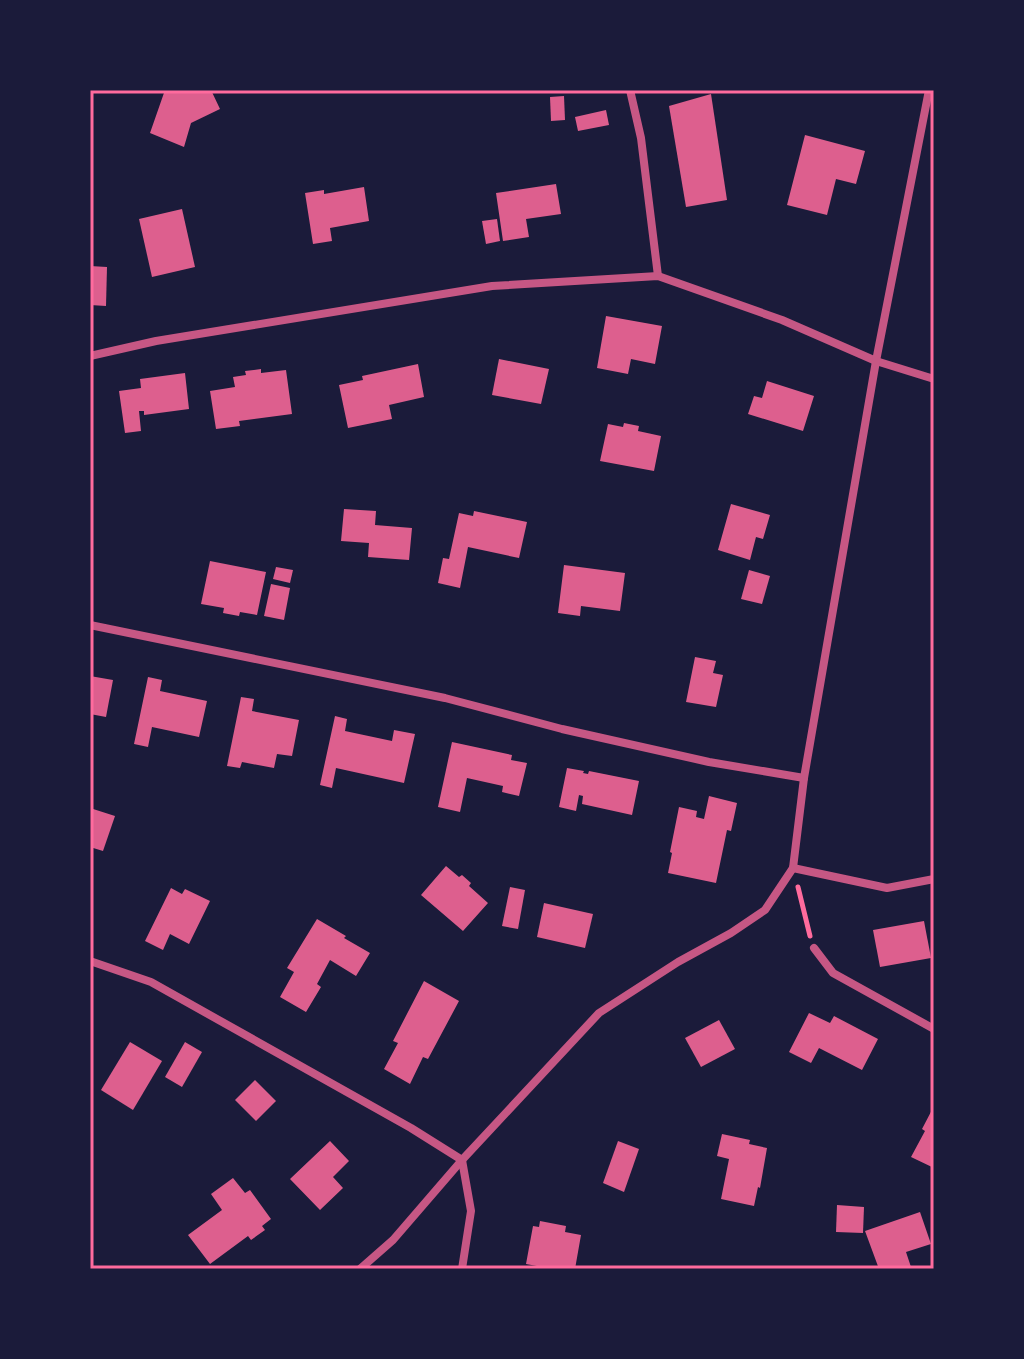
<svg xmlns="http://www.w3.org/2000/svg" width="1024" height="1359" font-family="'Titillium Web',sans-serif">
  <style>
    .building { fill: #dd5f8e }
    .lines { fill: none; stroke-linecap: round; stroke-linejoin: round }
    .path { stroke: #ff6b9d; stroke-width: 5 }
    .minor { stroke: #c65784; stroke-width: 8 }
    .neatline { fill: none; stroke: #ff6b9d; stroke-width: 3 }
  </style>
  <rect width="100%" height="100%" fill="#1b1b3a"/>
  <g class="building">
    <polygon points="165,90 211,90 220,109 191,123 184,147 150,133"/>
    <polygon points="711,94 727,200 686,207 669,106"/>
    <polygon points="564,96 565,120 551,121 550,97"/>
    <polygon points="606,110 609,125 578,131 575,117"/>
    <polygon points="805,135 865,151 856,184 836,179 827,215 787,205"/>
    <polygon points="556,184 561,214 526,219 529,237 503,241 496,193"/>
    <polygon points="364,187 369,221 330,228 332,241 313,244 305,193 324,190 324,194"/>
    <polygon points="182,209 195,267 152,277 139,219"/>
    <polygon points="497,219 500,241 486,244 482,221"/>
    <polygon points="90,266 107,267 106,306 90,305"/>
    <polygon points="606,316 662,326 655,364 631,359 628,374 597,368"/>
    <polygon points="499,359 549,369 541,404 492,395"/>
    <polygon points="418,364 424,397 389,405 392,419 348,428 339,385 363,380 362,376"/>
    <polygon points="261,369 261,373 286,370 292,414 239,421 240,426 216,429 210,391 235,387 233,377 246,375 245,371"/>
    <polygon points="185,373 189,409 144,415 144,411 139,411 141,431 125,433 119,391 141,388 140,379"/>
    <polygon points="767,381 814,396 803,431 748,414 754,396 762,398"/>
    <polygon points="624,423 639,426 638,431 661,436 654,471 600,461 608,424 623,427"/>
    <polygon points="731,504 770,515 763,539 756,537 750,560 718,550"/>
    <polygon points="344,509 376,511 375,525 412,528 409,560 368,557 369,543 341,541"/>
    <polygon points="474,511 527,522 519,558 468,547 460,588 438,583 443,558 449,559 459,513 473,516"/>
    <polygon points="210,561 266,572 257,615 240,612 239,616 223,613 224,608 201,604"/>
    <polygon points="564,565 625,573 620,611 581,606 580,616 558,613"/>
    <polygon points="276,567 293,570 290,583 273,579"/>
    <polygon points="749,570 770,576 762,604 741,599"/>
    <polygon points="271,584 290,588 284,620 264,616"/>
    <polygon points="695,657 716,661 713,673 723,675 716,707 686,702"/>
    <polygon points="90,676 113,680 106,717 90,714"/>
    <polygon points="148,677 162,680 160,691 207,701 199,737 152,727 148,747 134,744"/>
    <polygon points="241,697 254,699 252,711 299,720 292,756 277,754 274,768 242,762 240,768 227,766"/>
    <polygon points="335,716 347,719 345,731 392,741 394,730 415,734 404,783 336,768 332,788 320,785"/>
    <polygon points="452,742 512,755 511,760 527,763 519,796 502,792 503,786 467,778 460,812 438,807"/>
    <polygon points="567,768 584,771 583,773 588,774 589,771 639,781 632,815 582,804 583,796 579,795 576,811 559,807"/>
    <polygon points="709,796 737,803 731,831 727,830 716,883 668,873 672,853 670,852 679,807 697,811 696,817 704,819"/>
    <polygon points="90,808 115,816 103,851 90,847"/>
    <polygon points="446,866 459,877 462,875 471,883 469,886 488,903 463,931 421,895"/>
    <polygon points="510,887 525,890 518,929 502,926"/>
    <polygon points="171,888 182,894 185,889 210,901 189,944 170,934 163,950 145,941"/>
    <polygon points="544,903 593,914 585,948 537,937"/>
    <polygon points="317,919 346,936 344,938 370,953 356,976 330,960 317,984 321,987 306,1012 280,997 294,972 287,968"/>
    <polygon points="924,921 931,958 880,967 873,930"/>
    <polygon points="424,981 459,1001 428,1059 423,1057 410,1084 384,1069 398,1043 393,1041"/>
    <polygon points="809,1013 830,1023 834,1016 878,1039 862,1070 819,1048 811,1063 789,1052"/>
    <polygon points="719,1020 735,1049 701,1067 685,1038"/>
    <polygon points="130,1042 162,1061 133,1110 101,1090"/>
    <polygon points="185,1042 202,1052 182,1087 165,1077"/>
    <polygon points="255,1080 276,1101 256,1121 235,1100"/>
    <polygon points="934,1106 934,1168 911,1157 925,1131 922,1129"/>
    <polygon points="722,1134 750,1140 749,1144 767,1148 760,1188 758,1187 754,1206 721,1199 729,1159 717,1156"/>
    <polygon points="330,1141 349,1161 333,1177 343,1188 320,1210 290,1179"/>
    <polygon points="618,1141 639,1149 624,1192 603,1183"/>
    <polygon points="233,1178 245,1193 250,1190 271,1219 262,1226 265,1230 251,1240 248,1236 210,1264 188,1235 222,1210 211,1194"/>
    <polygon points="837,1205 864,1207 863,1233 836,1232"/>
    <polygon points="920,1212 931,1244 906,1252 911,1267 879,1269 865,1231"/>
    <polygon points="540,1221 566,1226 565,1232 581,1235 575,1269 553,1269 526,1264 533,1226 539,1227"/>
  </g>
  <g class="lines">
    <polyline class="path" points="798,887 810,936"/>
    <g class="minor">
      <polyline points="630,90 641,138 658,276"/>
      <polyline points="90,356 156,341 492,286 658,276 782,320 876,361 934,379"/>
      <polyline points="90,625 445,698 562,729 709,762 804,778"/>
      <polyline points="793,868 887,888 934,879"/>
      <polyline points="814,948 833,973 934,1029"/>
      <polyline points="90,961 151,982 411,1128 462,1160 471,1211 462,1269"/>
      <polyline points="360,1269 393,1240 462,1160 599,1013 678,962 731,933 765,910 793,868 804,778 876,361 929,90"/>
    </g>
  </g>
  <rect width="1024" height="1359" fill="none" stroke="#1b1b3a" stroke-width="184"/>
  <rect x="92" y="92" width="840" height="1175" class="neatline"/>
</svg>
